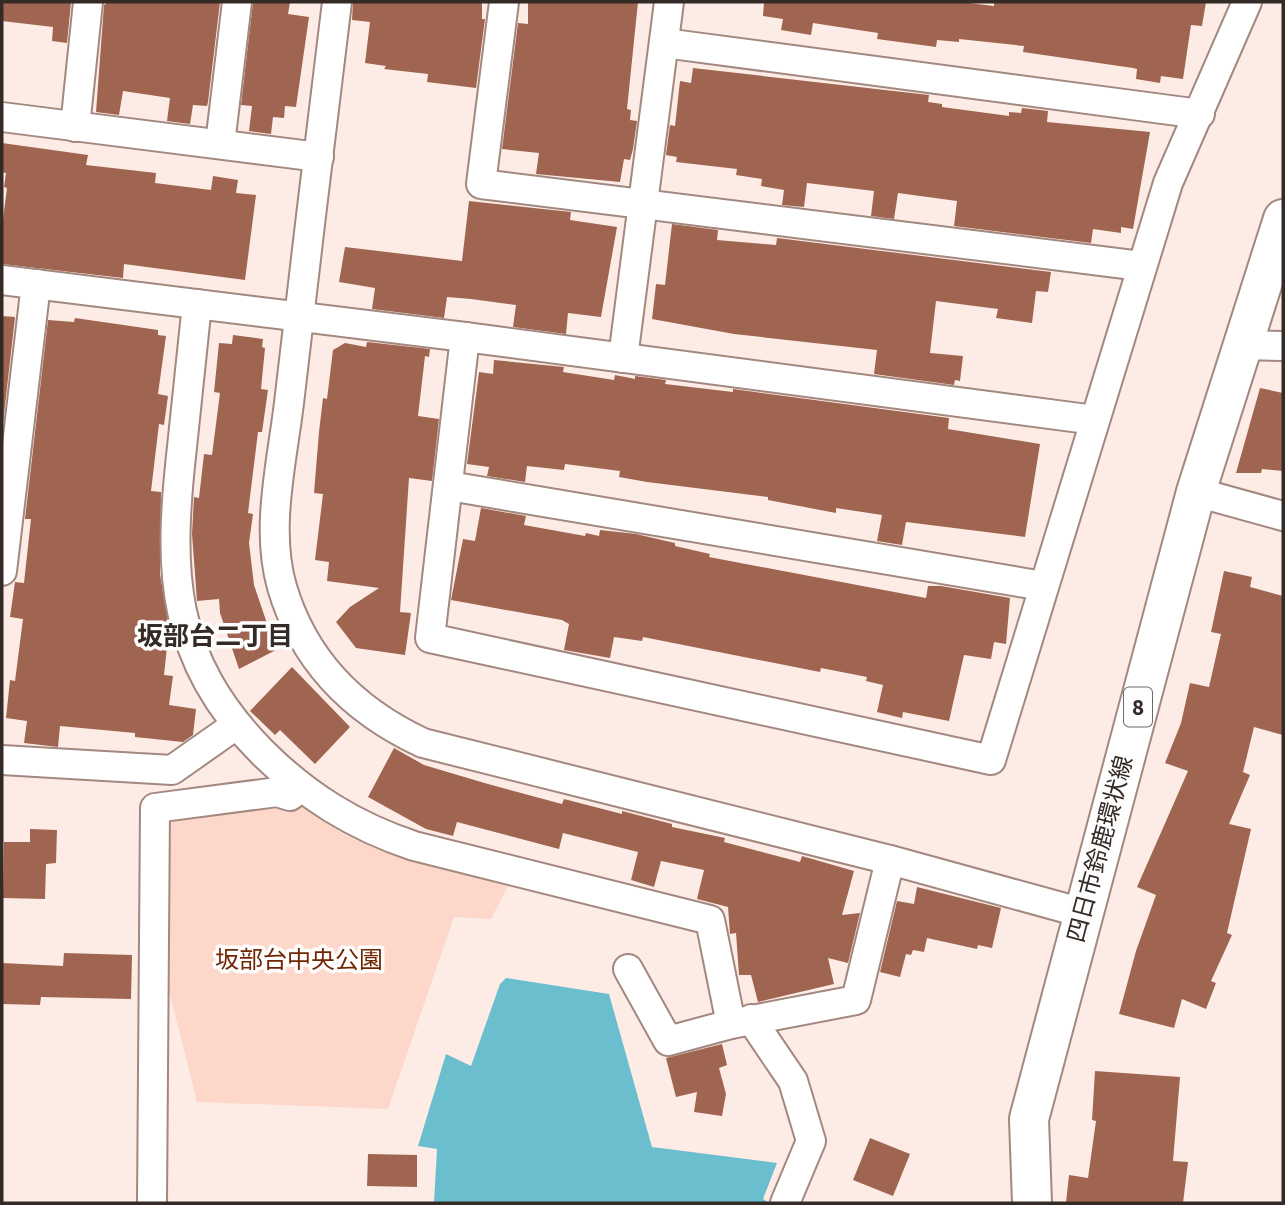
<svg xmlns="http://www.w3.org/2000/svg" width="1285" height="1205" font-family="'Source Sans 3','Noto Sans JP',sans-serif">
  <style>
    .green { fill: #fdd8ca }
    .water { fill: #6bbecd }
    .building { fill: #a06550 }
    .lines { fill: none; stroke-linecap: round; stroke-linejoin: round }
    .minor-casing { stroke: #a2887f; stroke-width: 32 }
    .primary-casing { stroke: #a2887f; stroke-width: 42 }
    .minor { stroke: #fff; stroke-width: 28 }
    .primary { stroke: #fff; stroke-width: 38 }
    .labels { text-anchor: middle; stroke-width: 7; stroke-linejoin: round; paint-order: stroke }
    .shield { fill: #fdfdfd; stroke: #706966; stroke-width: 2 }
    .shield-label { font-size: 23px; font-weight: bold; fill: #342a26 }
    .street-label { font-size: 24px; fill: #342a26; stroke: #fdfdfd }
    .park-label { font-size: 24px; fill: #712603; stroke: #fdfdfd }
    .neighbourhood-label { font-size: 26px; font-weight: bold; fill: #342a26; stroke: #fdfdfd }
  </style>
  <rect width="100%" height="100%" fill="#fdece6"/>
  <polygon class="green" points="273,802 307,808 343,834 400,857 508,886 491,919 454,917 388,1109 197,1102 162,963 167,816"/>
  <polygon class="water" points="506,978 609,994 652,1147 777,1163 763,1199 769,1203 434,1203 437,1149 418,1146 446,1054 471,1066 500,984"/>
  <g class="building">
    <polygon points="2,2 71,2 67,43 52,41 53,27 2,21"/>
    <polygon points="108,2 220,2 208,102 207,106 193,105 190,124 167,121 170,98 123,91 119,115 96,112 104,5"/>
    <polygon points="253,2 290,2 288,14 309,17 296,107 285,106 284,118 273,117 271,134 249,131 252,106 241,105"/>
    <polygon points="353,2 482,2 482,19 485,19 476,88 427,82 428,74 384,69 386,66 365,63 370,22 352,20"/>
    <polygon points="528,2 638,2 627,109 631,110 630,120 637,121 633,149 630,160 624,159 620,182 536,174 539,153 502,149 518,23 528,24"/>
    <polygon points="764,2 961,2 994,6 994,2 1206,2 1202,26 1191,25 1183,79 1161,76 1160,83 1136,79 1137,69 1133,68 1023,52 1024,46 959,39 959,42 937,40 936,47 877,39 878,33 813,23 811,35 781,30 783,19 763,16"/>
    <polygon points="693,68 929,95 928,102 942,104 942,107 1009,116 1009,112 1021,113 1022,108 1048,111 1047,122 1150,132 1133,229 1121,227 1121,233 1093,229 1091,243 954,226 957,201 898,193 894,219 871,216 874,191 807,183 804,207 782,205 784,190 761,186 762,179 736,175 737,169 676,162 677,157 666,155 670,125 675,126 680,81 691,83"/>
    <polygon points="2,143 88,155 86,165 156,173 155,183 211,190 213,176 238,180 236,193 256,195 245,280 124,264 123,278 2,264 2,227 7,188 4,187 6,173 2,172"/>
    <polygon points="469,201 571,212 570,220 617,227 601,317 568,313 566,334 513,327 516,305 471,299 447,297 444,318 372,309 375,288 339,282 345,247 462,261"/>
    <polygon points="672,224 718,230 717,240 776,245 777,238 1051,272 1048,292 1036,291 1032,323 996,318 998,309 936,301 930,353 963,356 960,381 955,380 954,385 874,374 877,350 734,334 652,319 656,284 665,285"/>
    <polygon points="2,316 15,317 2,432"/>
    <polygon points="75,318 158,330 158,335 166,336 158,394 168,396 164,425 159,424 151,491 161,492 160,574 169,628 164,675 173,676 169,705 196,709 193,735 183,742 135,737 135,733 60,726 58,747 24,743 27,721 6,718 10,680 15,681 23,619 10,617 15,582 24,583 31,519 25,519 48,320 74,322"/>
    <polygon points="233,335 263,339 262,347 265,348 261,389 268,390 262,432 258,432 248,513 253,514 249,543 254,585 276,650 239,669 220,613 219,599 197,601 192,534 194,497 199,498 204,454 212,455 220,393 214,392 219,343 232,344"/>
    <polygon points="367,342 430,349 429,357 425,356 418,416 439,419 432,481 409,478 400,612 411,613 405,655 356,648 336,622 350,607 379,588 327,581 329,562 315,560 323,494 314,493 319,432 323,398 327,399 333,350 345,343 366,347"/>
    <polygon points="494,360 564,367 563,372 614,380 615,375 635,379 635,376 666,380 665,384 733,392 733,389 949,418 948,429 1040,444 1025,537 906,522 902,545 877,541 882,515 836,508 836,513 768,500 768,497 647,482 619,477 620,471 565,464 564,470 527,466 525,482 487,476 489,467 467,464 479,372 493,374"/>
    <polygon points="1260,388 1283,393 1283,471 1262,469 1261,473 1236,473"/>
    <polygon points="481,508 526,516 524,525 585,536 586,533 599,536 600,530 636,534 675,543 675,546 710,554 709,557 926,598 928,586 941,586 1010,598 1006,644 994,642 991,659 964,655 949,721 903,712 902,718 877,712 883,685 866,681 867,677 821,668 820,672 643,637 642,641 614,637 610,658 564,650 569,624 562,620 451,600 463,539 475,541"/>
    <polygon points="1224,571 1252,577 1250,587 1283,596 1283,735 1254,727 1243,772 1250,775 1229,824 1251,829 1227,933 1232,935 1211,981 1216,983 1206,1009 1182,999 1174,1028 1119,1014 1136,951 1156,895 1137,887 1188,771 1165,763 1181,723 1190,683 1209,687 1221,634 1211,632"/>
    <polygon points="292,667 350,727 315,764 280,730 275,735 250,711"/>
    <polygon points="394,748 424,765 488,784 562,804 564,799 622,814 622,811 672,824 672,827 725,838 724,842 800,862 802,856 854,871 842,915 860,913 848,963 828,958 834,984 758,1002 751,975 739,975 736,933 730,934 728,907 697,899 704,870 661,861 654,887 631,880 638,852 563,833 559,849 457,822 453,836 426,829 368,797"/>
    <polygon points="30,829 57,830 56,863 46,864 45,899 3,898 4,842 30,842"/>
    <polygon points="917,887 1001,908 992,948 978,945 977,949 927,938 924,952 913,950 911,955 906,954 900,977 880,972 897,901 914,904"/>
    <polygon points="64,953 132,955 131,999 41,997 40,1005 2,1004 2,963 63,966"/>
    <polygon points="722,1044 727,1065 719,1068 726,1094 722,1116 694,1112 697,1092 676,1097 666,1058"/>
    <polygon points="1095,1071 1180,1077 1173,1161 1188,1162 1183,1203 1066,1203 1069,1175 1088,1178 1096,1121 1092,1120"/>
    <polygon points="870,1138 910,1154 893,1196 853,1180"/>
    <polygon points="368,1154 417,1155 417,1187 367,1186"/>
  </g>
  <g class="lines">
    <g class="minor-casing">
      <g id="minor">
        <path d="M337,2c-16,134 -33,267 -48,401 -7,59 -24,126 -7,184 22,75 72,124 141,156l467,117 193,53"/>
        <polyline points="504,2 481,184 1141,266"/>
        <polyline points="664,43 1200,114"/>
        <polyline points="2,117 319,157"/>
        <polyline points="75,127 88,2"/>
        <polyline points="220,144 237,2"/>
        <polyline points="2,280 465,337 1095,420"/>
        <path d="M197,304c-5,48 -10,95 -15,143 -14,124 -13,211 80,305 44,44 92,74 152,94l296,74 21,104 125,-24 34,-140"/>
        <polyline points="465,337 430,638 991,760 1168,183 1247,2"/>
        <polyline points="1243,345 1283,346"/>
        <polyline points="623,358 669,2"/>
        <polyline points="449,486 1043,586"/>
        <polyline points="1196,492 1283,516"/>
        <polyline points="2,571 36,284"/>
        <polyline points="2,760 172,770 236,725"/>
        <polyline points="628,969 668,1041 731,1024"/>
        <polyline points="751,1019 793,1081 811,1141 785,1203"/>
        <polyline points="152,1203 155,808 277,792 290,796 301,787"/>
      </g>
    </g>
    <g class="primary-casing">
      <polyline id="primary" points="1032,1203 1029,1119 1196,492 1283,219"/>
    </g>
    <use href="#minor" class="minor"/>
    <use href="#primary" class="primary"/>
  </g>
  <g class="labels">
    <rect class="shield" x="1124" y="687.5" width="28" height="39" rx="5"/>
    <g class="shield-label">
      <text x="1138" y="715">8</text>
    </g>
    <g class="street-label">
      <text transform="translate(1100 849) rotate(-75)" y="8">四日市鈴鹿環状線</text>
    </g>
    <g class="park-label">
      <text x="299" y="968">坂部台中央公園</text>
    </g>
    <g class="neighbourhood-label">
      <text x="215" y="645">坂部台二丁目</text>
    </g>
  </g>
  <rect width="1285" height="1205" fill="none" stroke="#342a26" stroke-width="7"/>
</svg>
